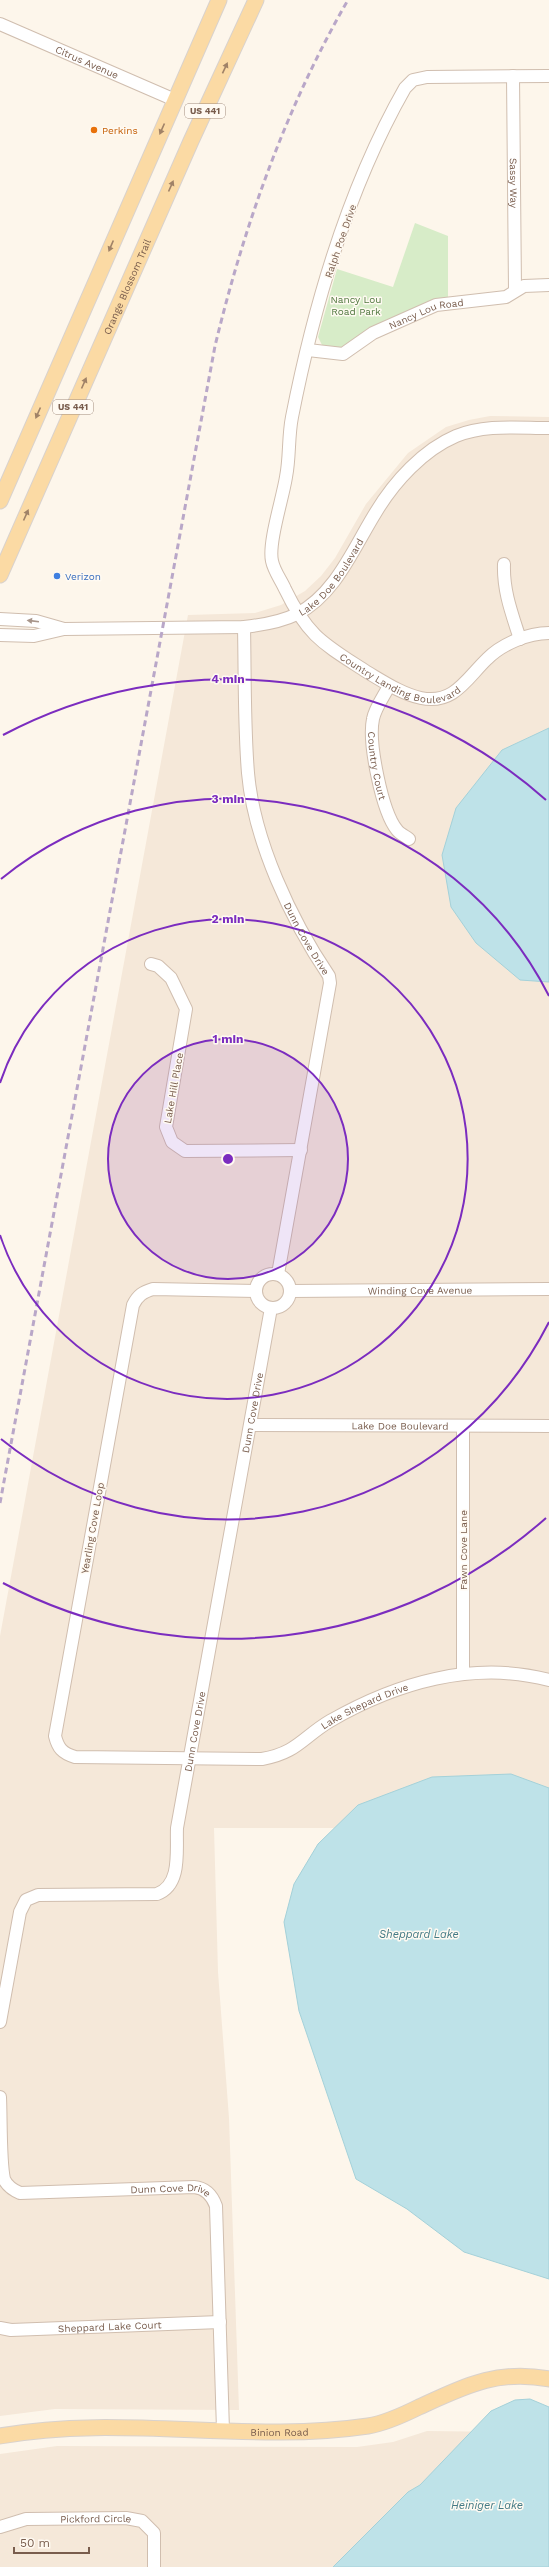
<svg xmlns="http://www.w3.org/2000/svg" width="549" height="2567" font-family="'Work Sans',sans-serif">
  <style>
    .residential { fill: #f5e8d9 }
    .green { fill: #d7ecc8 }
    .water { fill: #bee2e8; stroke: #a4d1d9 }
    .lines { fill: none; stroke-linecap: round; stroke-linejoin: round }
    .minor-casing { stroke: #d0beaf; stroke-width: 14 }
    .major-casing { stroke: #d9d2cd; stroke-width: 17 }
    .minor { stroke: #fff; stroke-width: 12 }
    .major { stroke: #fbdaa4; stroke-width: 15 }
    .rail { stroke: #b9a7c8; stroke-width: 3; stroke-dasharray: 6 4; stroke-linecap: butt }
    .oneway { fill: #a08267 }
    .oneway2 { fill: #a8968b }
    .ring { fill: none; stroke: #7b2cbf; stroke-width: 2 }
    .food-dot { fill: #e8710a; stroke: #fffaf2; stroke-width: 1.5 }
    .shop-dot { fill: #3f7fe0; stroke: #fffaf2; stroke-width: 1.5 }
    .labels { text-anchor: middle; stroke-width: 3; stroke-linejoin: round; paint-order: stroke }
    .shield { fill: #fffaf2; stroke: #a18c7e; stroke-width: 1 }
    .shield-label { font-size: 9px; font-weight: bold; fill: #795d4d }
    .street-label { font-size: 10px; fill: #795d4d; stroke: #fffaf2 }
    .food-label { font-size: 10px; fill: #c56008; stroke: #fffaf2; text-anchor: start }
    .park-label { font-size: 10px; fill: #527941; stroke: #fffaf2 }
    .shop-label { font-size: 10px; fill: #366cbe; stroke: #fffaf2; text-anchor: start }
    .water-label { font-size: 11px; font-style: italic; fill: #437a85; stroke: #fffaf2 }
    .centre { fill: #7b2cbf; stroke: #fffaf2; stroke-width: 2 }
    .ring-label { font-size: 12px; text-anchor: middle; font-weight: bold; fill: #7b2cbf; stroke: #fffaf2; stroke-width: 3; stroke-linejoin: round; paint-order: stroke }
  </style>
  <rect width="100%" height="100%" fill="#fdf6eb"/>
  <g class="residential">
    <polygon points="490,416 549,417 549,1828 214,1828 218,1972 229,2118 239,2410 55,2409 0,2416 0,1636 188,615 255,613 281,605 305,591 321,576 335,558 366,504 408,453 446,427 469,420"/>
    <polygon points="427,2431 508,2432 464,2567 0,2567 0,2454 57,2446 357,2447 393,2442"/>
  </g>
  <polygon class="green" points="415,223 448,236 448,299 421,305 386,320 338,349 322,345 318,337 337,269 393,287"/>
  <g class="water">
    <polygon points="549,728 549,982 520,980 476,943 451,907 442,855 456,808 502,750"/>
    <polygon points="511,1774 549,1788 549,2279 464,2252 407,2209 356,2179 299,2011 284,1922 294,1884 318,1844 358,1805 432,1777"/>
    <polygon points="530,2399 549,2407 549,2567 333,2567 408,2492 420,2485 491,2411 515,2400"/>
  </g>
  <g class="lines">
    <g class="minor-casing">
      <g id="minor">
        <path id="s1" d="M0,24l175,76"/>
        <path id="s2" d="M513,76l2,214"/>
        <path id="s3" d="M549,76l-122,1 -14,3 -8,8c-57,100 -91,217 -113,329 -4,20 -2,40 -6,60 -3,20 -18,66 -14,84 2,10 9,19 13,28 23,48 39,55 82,83 17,10 35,22 54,26 33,7 46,-20 66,-39 15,-15 41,-26 62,-26"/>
        <path id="s4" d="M308,350l35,4 30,-21 63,-28 70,-8 18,-11 25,-1"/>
        <path d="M504,564c-1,27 8,50 16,75"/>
        <path id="s5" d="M0,619l36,2 28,8 180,-2c18,-2 37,-5 53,-13 39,-20 57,-67 79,-102 18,-30 47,-62 80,-76 29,-12 62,-8 93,-8"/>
        <path id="s6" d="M244,627c1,48 0,97 4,146 6,68 43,147 81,203l1,7 -52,291"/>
        <polyline points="0,635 34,636 64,629"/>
        <path id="s7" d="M389,686c-5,10 -14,22 -16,33 -5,23 9,93 24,111 3,4 8,6 12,9"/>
        <polyline points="151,964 158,966 171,978 186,1009 166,1127 172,1142 185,1151 301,1150"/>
        <circle cx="273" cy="1291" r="17"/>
        <path id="s8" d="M256,1291l-103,-2c-10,3 -15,6 -20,16l-78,431c3,12 7,17 20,21l187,2c35,-6 41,-22 68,-38 66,-38 143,-61 219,-41"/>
        <path id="s9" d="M291,1291l258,-2"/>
        <path id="s10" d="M251,1425l298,1"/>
        <polyline points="463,1674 463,1426"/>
        <path id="s11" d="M0,2022l20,-110 6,-12 12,-5 119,-1c25,-9 19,-44 20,-66l94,-520"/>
        <path id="s12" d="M0,2097c1,20 0,65 4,82 3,7 9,11 16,14l174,-6c11,1 18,8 22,19l7,224"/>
        <path id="s13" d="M0,2328l11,2 209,-8"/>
        <path id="s14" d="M0,2527l26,-8 100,-1 16,3 12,12v34"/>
      </g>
    </g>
    <g class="major-casing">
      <g id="major">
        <polyline points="0,501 219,0"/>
        <path id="s15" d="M0,575l191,-434 65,-141"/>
        <path id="s16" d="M0,2436c121,-22 247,8 368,-10 18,-3 35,-11 51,-19 46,-21 79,-38 130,-28"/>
      </g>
    </g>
    <use href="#minor" class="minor"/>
    <use href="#major" class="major"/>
    <path class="rail" d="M0,1503l215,-1157c29,-120 71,-239 133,-346"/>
  </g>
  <defs><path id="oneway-solid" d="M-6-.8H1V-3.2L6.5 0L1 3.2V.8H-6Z"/></defs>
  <g class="oneway">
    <use href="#oneway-solid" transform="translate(225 68) rotate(-65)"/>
    <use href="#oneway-solid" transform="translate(162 129) rotate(114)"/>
    <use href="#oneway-solid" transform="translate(171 186) rotate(-66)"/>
    <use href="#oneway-solid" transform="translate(111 246) rotate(113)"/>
    <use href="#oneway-solid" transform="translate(84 383) rotate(-66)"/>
    <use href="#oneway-solid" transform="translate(38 413) rotate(114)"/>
    <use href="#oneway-solid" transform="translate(26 515) rotate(-66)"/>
  </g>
  <use class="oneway2" href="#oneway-solid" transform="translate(33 621) rotate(-173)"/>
  <circle cx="228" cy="1159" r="120" fill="#7b2cbf" fill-opacity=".12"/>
  <g class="ring">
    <circle cx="228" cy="1159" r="120"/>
    <path d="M0 1083A240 240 0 1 1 0 1235"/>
    <path d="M549 1322A360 360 0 0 1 1 1439M1 879A360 360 0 0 1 549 996"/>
    <path d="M546 1518A480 480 0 0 1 3 1583M3 735A480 480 0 0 1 546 800"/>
  </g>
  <circle class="food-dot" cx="94" cy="130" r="4"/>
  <circle class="shop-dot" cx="57" cy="576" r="4"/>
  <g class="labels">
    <g class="shield">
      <rect x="185" y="104" width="40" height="14" rx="3"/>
      <rect x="53" y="400" width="40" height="14" rx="3"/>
    </g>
    <g class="shield-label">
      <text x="205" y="114">US 441</text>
      <text x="73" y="410">US 441</text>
    </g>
    <g class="street-label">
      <text dy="4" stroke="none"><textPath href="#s1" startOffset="95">Citrus Avenue</textPath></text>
      <text dy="4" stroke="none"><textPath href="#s2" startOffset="107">Sassy Way</textPath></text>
      <text transform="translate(340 241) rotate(-71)" y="4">Ralph Poe Drive</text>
      <text dy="4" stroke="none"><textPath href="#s15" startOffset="315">Orange Blossom Trail</textPath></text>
      <text dy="4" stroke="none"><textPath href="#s4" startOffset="129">Nancy Lou Road</textPath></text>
      <text dy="4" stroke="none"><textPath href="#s5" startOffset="351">Lake Doe Boulevard</textPath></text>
      <text dy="4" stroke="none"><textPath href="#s3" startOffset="828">Country Landing Boulevard</textPath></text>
      <text dy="4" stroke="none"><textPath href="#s7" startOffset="84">Country Court</textPath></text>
      <text dy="4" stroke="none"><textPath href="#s6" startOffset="323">Dunn Cove Drive</textPath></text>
      <text transform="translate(173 1088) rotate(-80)" y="4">Lake Hill Place</text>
      <text dy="4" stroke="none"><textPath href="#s9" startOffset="129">Winding Cove Avenue</textPath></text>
      <text dy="4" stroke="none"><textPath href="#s11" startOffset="753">Dunn Cove Drive</textPath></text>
      <text dy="4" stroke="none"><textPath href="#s10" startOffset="149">Lake Doe Boulevard</textPath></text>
      <text transform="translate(92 1528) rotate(-80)" y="4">Yearling Cove Loop</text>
      <text transform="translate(463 1550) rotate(-90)" y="4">Fawn Cove Lane</text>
      <text dy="4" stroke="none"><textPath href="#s8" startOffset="902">Lake Shepard Drive</textPath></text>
      <text dy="4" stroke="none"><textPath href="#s11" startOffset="429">Dunn Cove Drive</textPath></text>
      <text dy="4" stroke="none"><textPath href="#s12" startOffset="255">Dunn Cove Drive</textPath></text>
      <text dy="4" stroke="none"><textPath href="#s13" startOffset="110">Sheppard Lake Court</textPath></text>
      <text dy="4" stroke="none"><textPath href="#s16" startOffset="280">Binion Road</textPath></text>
      <text dy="4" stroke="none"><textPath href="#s14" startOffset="97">Pickford Circle</textPath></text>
    </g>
    <g class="food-label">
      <text x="102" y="134">Perkins</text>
    </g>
    <g class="park-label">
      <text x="356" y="303">Nancy Lou<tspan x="356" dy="12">Road Park</tspan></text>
    </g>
    <g class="shop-label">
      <text x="65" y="580">Verizon</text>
    </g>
    <g class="water-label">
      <text x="419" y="1938">Sheppard Lake</text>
      <text x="487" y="2509">Heiniger Lake</text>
    </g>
  </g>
  <circle cx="228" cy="1159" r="6" class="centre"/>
  <g class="ring-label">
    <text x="228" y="683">4 min</text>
    <text x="228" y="803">3 min</text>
    <text x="228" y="923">2 min</text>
    <text x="228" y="1043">1 min</text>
  </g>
  <path d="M14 2547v6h75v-6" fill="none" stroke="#795d4d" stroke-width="2"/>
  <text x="20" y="2547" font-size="12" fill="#795d4d" stroke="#fffaf2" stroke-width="3" paint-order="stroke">50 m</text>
</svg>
